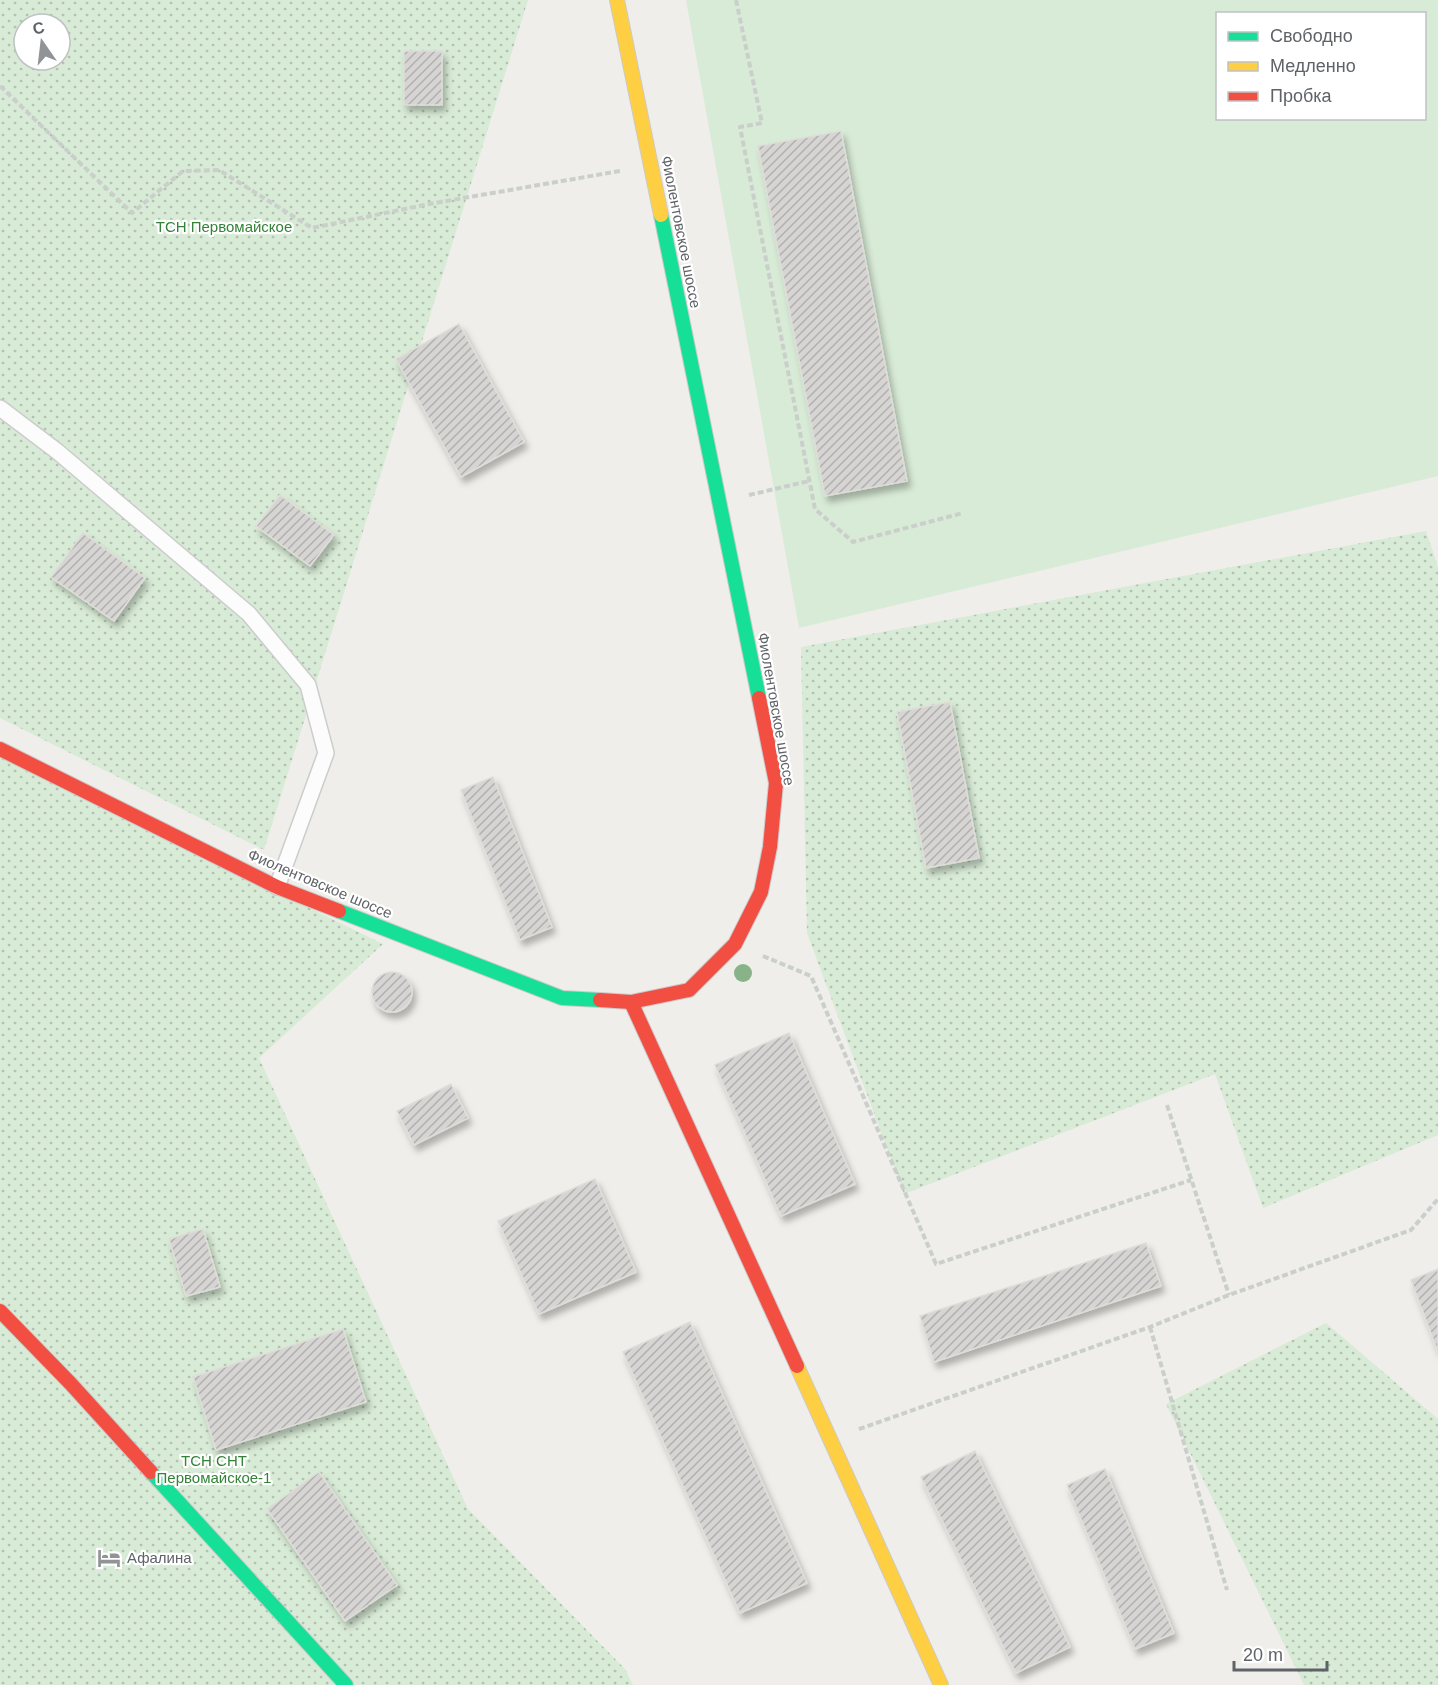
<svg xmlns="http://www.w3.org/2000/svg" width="1438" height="1685" font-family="Arial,sans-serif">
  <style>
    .green { fill: url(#green-dots); fill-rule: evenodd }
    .pitch { fill: #d8ebd6; fill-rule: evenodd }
    .building { fill: url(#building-hatch); stroke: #deddd9; stroke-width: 1.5; filter: url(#shadow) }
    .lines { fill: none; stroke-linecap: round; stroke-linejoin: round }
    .lane-casing { stroke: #cbcccc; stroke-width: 18 }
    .fast-casing { stroke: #cacacb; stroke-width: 16 }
    .slow-casing { stroke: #cacacb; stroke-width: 16 }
    .jam-casing { stroke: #cacacb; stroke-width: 16 }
    .path { stroke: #cacfcc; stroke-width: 4; stroke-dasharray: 6 3; stroke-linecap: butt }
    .lane { stroke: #fdfcfc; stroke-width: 15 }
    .fast { stroke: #16e098; stroke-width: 14 }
    .slow { stroke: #ffcf43; stroke-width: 14 }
    .jam { stroke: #f24e42; stroke-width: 14 }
    .tree { fill: #88b388 }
    .labels { text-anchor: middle; stroke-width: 4.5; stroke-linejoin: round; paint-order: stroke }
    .park-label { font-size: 15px; fill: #348238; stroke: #fff }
    .street-label { font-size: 15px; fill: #5f6368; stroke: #fff }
    .poi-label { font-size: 15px; fill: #5f6368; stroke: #fff; text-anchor: start }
  </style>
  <defs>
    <pattern id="green-dots" width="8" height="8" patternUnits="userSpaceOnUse" patternTransform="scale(1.5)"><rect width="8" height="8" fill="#d8ebd6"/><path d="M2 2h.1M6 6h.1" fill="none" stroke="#b2c2b1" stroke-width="1.8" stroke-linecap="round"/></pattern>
    <pattern id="building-hatch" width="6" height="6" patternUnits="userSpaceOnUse" patternTransform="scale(1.5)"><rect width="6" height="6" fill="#d6d5d3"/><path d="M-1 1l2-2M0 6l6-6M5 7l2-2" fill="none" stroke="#b1b0af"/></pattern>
    <filter id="shadow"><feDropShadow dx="3.5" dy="6" stdDeviation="3" flood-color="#0004"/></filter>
  </defs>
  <rect width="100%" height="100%" fill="#efeeea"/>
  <g class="green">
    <path d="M0,0h528l-264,850 -264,-132zM24,24h36v36h-36z"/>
    <polygon points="1426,531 1438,567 1438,1135 1263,1208 1215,1074 904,1194 807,933 801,647"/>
    <polygon points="0,756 383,944 259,1058 468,1509 625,1669 633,1685 0,1685"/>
    <polygon points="1326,1323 1438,1419 1438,1685 1304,1685 1166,1404"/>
  </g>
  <path class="pitch" d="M686,0h752v476l-639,152zM1218,14h206v104h-206z"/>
  <g class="building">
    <rect x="404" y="51" width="38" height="54"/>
    <polygon points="841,131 907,481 825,496 758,146"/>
    <polygon points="459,324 524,442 461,477 396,359"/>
    <polygon points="280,495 334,535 310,566 256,526"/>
    <polygon points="83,533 145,578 114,621 51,577"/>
    <polygon points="950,702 979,858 926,868 897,712"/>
    <polygon points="493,777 552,927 520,940 461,790"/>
    <circle cx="392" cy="992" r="20"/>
    <polygon points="789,1033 855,1184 781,1216 715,1065"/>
    <polygon points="451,1084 468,1118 414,1145 397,1111"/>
    <polygon points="595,1179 636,1272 539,1314 498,1221"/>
    <polygon points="203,1229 220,1287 186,1296 169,1239"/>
    <polygon points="1146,1243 1161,1286 934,1362 920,1316"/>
    <polygon points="1438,1269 1438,1352 1411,1280"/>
    <polygon points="690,1322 807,1583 740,1613 623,1352"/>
    <polygon points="343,1329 366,1402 216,1450 193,1377"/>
    <polygon points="975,1451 1070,1647 1016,1673 921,1477"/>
    <polygon points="1105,1469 1174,1633 1135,1649 1067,1485"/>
    <polygon points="319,1472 397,1585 345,1621 267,1509"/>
  </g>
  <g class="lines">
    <g class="lane-casing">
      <polyline id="lane" points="0,408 58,452 249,614 308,685 326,753 277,887"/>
    </g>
    <g class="fast-casing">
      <g id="fast">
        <polyline points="661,215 759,698"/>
        <polyline points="339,911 562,998 600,1000"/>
        <polyline points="151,1472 346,1685"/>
      </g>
    </g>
    <g class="slow-casing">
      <g id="slow">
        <polyline points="617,0 661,215"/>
        <polyline points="797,1366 941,1685"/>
      </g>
    </g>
    <g class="jam-casing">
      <g id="jam">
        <polyline points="0,749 277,887 339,911"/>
        <polyline points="600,1000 631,1002 689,990 735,944 761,892 770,847 776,783 759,698"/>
        <polyline points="631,1002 797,1366"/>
        <polyline points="0,1311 71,1384 151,1472"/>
      </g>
    </g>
    <g class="path">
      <polyline points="736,0 762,123 740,127 815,509 853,542 963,513"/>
      <polyline points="0,86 132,213 183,171 219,170 312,228 429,204 620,171"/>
      <polyline points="749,495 809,481"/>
      <polyline points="763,956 811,976 936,1264 1191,1180"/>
      <polyline points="1167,1105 1229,1295"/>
      <polyline points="1150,1327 1227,1590"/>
      <polyline points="859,1429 1150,1327 1229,1295 1411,1230 1438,1199"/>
    </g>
    <use href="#lane" class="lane"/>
    <use href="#fast" class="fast"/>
    <use href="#slow" class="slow"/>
    <use href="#jam" class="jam"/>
  </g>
  <circle class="tree" cx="743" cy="973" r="9"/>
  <defs>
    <g id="hotel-bare" transform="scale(1.8)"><path d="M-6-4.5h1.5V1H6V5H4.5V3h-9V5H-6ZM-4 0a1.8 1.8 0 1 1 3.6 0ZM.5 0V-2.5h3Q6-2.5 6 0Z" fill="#919496" stroke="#fff" stroke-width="2.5" paint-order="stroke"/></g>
  </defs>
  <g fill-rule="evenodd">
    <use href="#hotel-bare" x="109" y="1558"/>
  </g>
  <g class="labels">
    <g class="park-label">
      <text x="224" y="232">ТСН Первомайское</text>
      <text x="214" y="1466">ТСН СНТ<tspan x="214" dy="17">Первомайское-1</tspan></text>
    </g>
    <g class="street-label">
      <text transform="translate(681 232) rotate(79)" y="5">Фиолентовское шоссе</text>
      <text transform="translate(776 709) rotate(80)" y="5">Фиолентовское шоссе</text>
      <text transform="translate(320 884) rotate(23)" y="5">Фиолентовское шоссе</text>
    </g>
    <g class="poi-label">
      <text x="127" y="1563">Афалина</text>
    </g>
  </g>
  <rect x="1216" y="12" width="210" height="108" fill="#ffffff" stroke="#bfc1c3" stroke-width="1.5"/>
  <rect x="1228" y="32" width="30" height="9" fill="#16e098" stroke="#bfc1c3" stroke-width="1.5"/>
  <text x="1270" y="42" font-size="18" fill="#5f6368">Свободно</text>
  <rect x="1228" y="62" width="30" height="9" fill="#ffcf43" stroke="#bfc1c3" stroke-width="1.5"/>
  <text x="1270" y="72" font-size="18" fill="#5f6368">Медленно</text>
  <rect x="1228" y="92" width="30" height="9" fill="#f24e42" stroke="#bfc1c3" stroke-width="1.5"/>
  <text x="1270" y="102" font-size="18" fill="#5f6368">Пробка</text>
  <g transform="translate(42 42) rotate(346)"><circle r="28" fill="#ffffff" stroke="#bfc1c3" stroke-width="1.5"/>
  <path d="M0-4.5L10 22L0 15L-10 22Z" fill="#919496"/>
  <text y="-9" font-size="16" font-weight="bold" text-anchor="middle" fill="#5f6368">С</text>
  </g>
  <path d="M1234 1661v9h93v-9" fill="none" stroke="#5f6368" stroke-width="3"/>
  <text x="1243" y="1661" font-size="18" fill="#5f6368" stroke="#ffffff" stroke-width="4.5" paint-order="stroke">20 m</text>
</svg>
